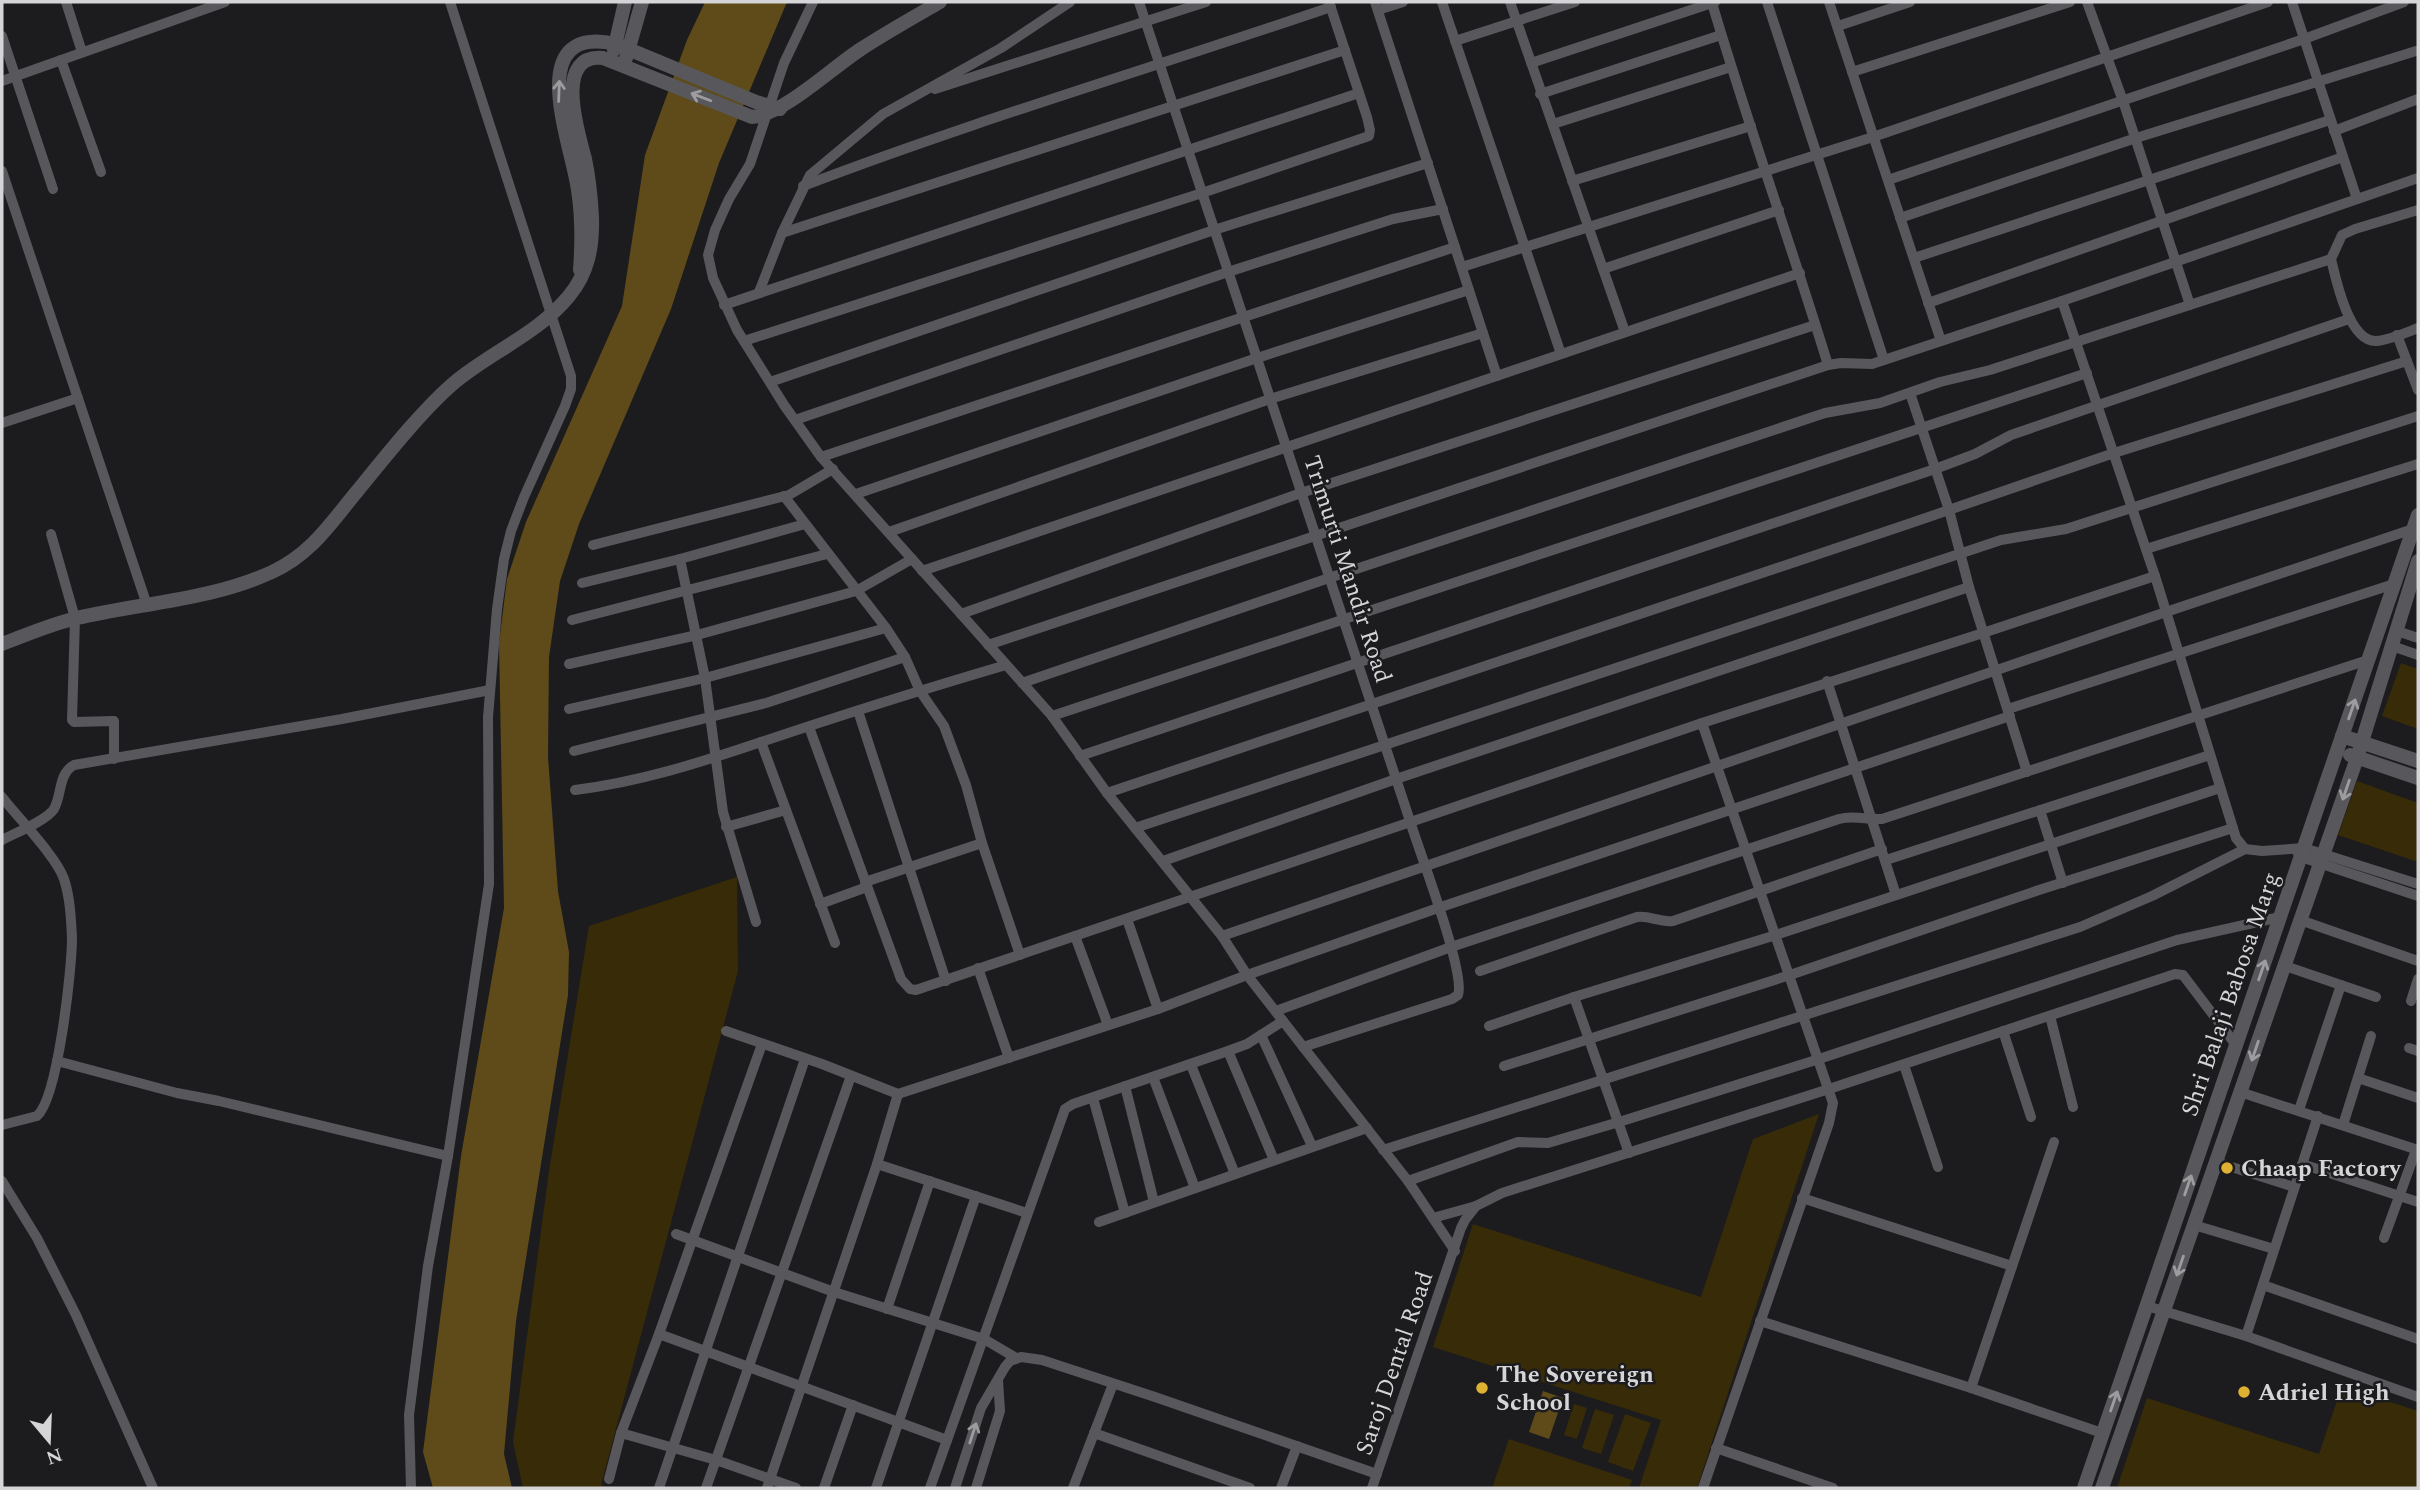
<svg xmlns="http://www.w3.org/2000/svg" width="2420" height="1490" font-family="Spectral,serif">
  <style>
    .green { fill: #382b08 }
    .water { fill: #5e4b19 }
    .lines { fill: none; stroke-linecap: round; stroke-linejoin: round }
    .street { stroke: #58575b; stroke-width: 10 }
    .secondary { stroke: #58575b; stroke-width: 14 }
    .oneway { stroke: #9d9c9f }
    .poi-dot { fill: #deb133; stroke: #1c1b1e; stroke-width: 2.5 }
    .labels { text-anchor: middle; stroke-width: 5; stroke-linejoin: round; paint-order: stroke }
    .street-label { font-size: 24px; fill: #d5d5d7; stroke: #1c1b1e }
    .poi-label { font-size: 24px; font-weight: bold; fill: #d5d5d7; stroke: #1c1b1e; text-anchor: start }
  </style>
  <rect width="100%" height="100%" fill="#1c1b1e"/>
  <g class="green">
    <polygon points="2401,663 2418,669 2418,729 2382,716"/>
    <polygon points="2357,781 2418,803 2418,862 2338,835"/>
    <polygon points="737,877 738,971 601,1485 610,1488 523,1488 513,1442 549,1171 589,926"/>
    <polygon points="1819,1114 1697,1488 1639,1488 1661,1420 1433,1347 1473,1224 1701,1297 1753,1139"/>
    <polygon points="2342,1386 2418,1411 2418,1488 2117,1488 2147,1398 2319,1454"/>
    <polygon points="1574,1404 1587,1408 1577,1439 1564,1435"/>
    <polygon points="1595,1409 1614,1415 1601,1454 1582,1448"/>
    <polygon points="1625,1414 1651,1423 1633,1471 1608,1462"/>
    <polygon points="1509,1439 1632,1480 1629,1488 1492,1488"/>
  </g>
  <g class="water">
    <polygon points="705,2 787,2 719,163 671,309 579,524 560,581 549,657 548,757 558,891 569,952 568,995 516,1321 504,1454 512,1488 433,1488 423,1452 461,1156 504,908 499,643 507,579 526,522 622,306 645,155 687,40"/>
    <polygon points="1543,1391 1563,1398 1549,1439 1529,1432"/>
  </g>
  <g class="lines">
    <g class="street">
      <polyline points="66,2 82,52"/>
      <polyline points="813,2 784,63 750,164 729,199 715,230 708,255 713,278 737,330 784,405 821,457 1052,716 1107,793 1222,936 1247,975 1408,1181 1455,1251"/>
      <path d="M1139,2l271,819c9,30 56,152 48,174l-6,4 -149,48"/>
      <polyline points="1375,2 1497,376"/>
      <polyline points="1442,2 1561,354"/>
      <polyline points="1510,2 1625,332"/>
      <polyline points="1767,2 1884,360"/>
      <polyline points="1829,2 1941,341"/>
      <polyline points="2087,2 2123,101 2190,305"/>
      <polyline points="2292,2 2357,199"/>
      <path d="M1712,3c36,122 79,241 116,362"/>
      <polyline points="1378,10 1403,2"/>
      <polyline points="1838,26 1910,2"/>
      <polyline points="2,36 53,189"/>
      <polyline points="1455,41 1575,2"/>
      <polyline points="61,60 101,172"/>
      <polyline points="1531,63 1715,2"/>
      <polyline points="1852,72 2070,2"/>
      <polyline points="2,81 225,2"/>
      <polyline points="935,89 1206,2"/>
      <polyline points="1540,94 1721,35"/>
      <polyline points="1553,124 1731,67"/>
      <polyline points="2334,131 2418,99"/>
      <polyline points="2,171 147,605"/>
      <polyline points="2418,178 2062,301 2155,576 2236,838 2245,849 2262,851 2304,848 2418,884"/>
      <polyline points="1888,180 2304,39 2404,2"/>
      <polyline points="1572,181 1751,126"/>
      <path d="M803,186c173,-66 352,-119 528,-179"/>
      <path d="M2418,210l-63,19 -13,6 -11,24c5,21 18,83 45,82 13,-1 29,-8 42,-13"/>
      <polyline points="1900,218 2136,138 2416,51"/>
      <polyline points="782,233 1345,50"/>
      <polyline points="1914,258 2330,120"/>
      <polyline points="1462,267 1873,137 2268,2"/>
      <polyline points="1603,269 1779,210"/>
      <polyline points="759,292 782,233 810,175 883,114 1001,48 1070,2"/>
      <polyline points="1928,303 2343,157"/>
      <polyline points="724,305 1359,93"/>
      <polyline points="2397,335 2418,390"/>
      <polyline points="744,341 1202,193 1369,136 1370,130 1367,117 1329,2"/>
      <polyline points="770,382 1214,230 1428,163"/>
      <polyline points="1910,393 1949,510 1969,587 2027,772"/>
      <polyline points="795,420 1228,272 1393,219 1443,209"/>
      <polyline points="2,423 78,398"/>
      <polyline points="821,457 1455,247"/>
      <polyline points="856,494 1257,358 1469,290"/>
      <polyline points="784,496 886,628 905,657 920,691 944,726 966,785 982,843 1020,955"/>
      <polyline points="889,532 1270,399 1483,333"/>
      <polyline points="51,534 75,618 72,720 74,722 114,721 114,759"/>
      <polyline points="593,545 789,495 833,469"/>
      <polyline points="2146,549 2418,464"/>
      <polyline points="680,559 705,678 723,812 756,922"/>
      <polyline points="922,571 1800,273"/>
      <polyline points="582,583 680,559 805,524"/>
      <polyline points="961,614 1301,493 1815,325"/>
      <polyline points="572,620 827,554"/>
      <polyline points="2397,631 2418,638"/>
      <polyline points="988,645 1828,365 1841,363 1872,364 2062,301"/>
      <polyline points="2392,646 2418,655"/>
      <polyline points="569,664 697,635 856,591 912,559"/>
      <polyline points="1827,681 1896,895"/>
      <polyline points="1022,683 1329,578 1825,413 1880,403 1940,382 1990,370 2331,259"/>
      <polyline points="569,709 705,678 886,628"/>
      <polyline points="2008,709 2394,584"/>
      <polyline points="858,711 946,981"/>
      <polyline points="1052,716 2087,373"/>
      <polyline points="1702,723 1833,1103 1829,1123 1703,1488"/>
      <polyline points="809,727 901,979 910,989 916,990 1702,723 1983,633 2155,576"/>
      <polyline points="761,742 835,943"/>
      <polyline points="574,751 766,703 905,657"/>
      <polyline points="1080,756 1935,469 1975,454 2011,435 2349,319"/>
      <path d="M575,790c64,-8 124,-27 186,-48 81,-27 163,-53 245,-77"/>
      <polyline points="1107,793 1914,522 2114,453 2407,361"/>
      <path d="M2,797c16,21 54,59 62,82 6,18 7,39 8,59 0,30 -14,160 -35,178l-35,9"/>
      <polyline points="2040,810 2063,883"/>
      <polyline points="726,827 786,810"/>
      <polyline points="1135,828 2001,540 2066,529 2418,416"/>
      <path d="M2,840c13,-7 44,-19 52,-31 8,-14 4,-35 20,-44l268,-46 148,-29"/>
      <polyline points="2297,852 2301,857 2418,896"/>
      <polyline points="1886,860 2210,755"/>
      <polyline points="1163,861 1396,779 1969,587"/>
      <polyline points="865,882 982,843"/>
      <polyline points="820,904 867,887"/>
      <polyline points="1127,919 1158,1009"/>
      <polyline points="2300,920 2418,961"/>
      <polyline points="1075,936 1108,1025"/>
      <polyline points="1222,936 2166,612 2413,529"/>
      <polyline points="2285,966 2376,997"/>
      <polyline points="978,968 1009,1058"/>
      <path d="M1480,971l157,-54c13,-2 22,6 36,4l209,-72"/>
      <polyline points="1574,997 1629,1153"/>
      <polyline points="2411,1001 2418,979"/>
      <path d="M1276,1011l175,-64 388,-128c15,-4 28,1 43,0l486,-159"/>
      <polyline points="2050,1016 2073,1107"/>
      <polyline points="1489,1026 1574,997 1776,935 2220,788"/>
      <polyline points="726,1031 822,1064 898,1094 1158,1009 1247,975 1438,908 2010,716"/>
      <polyline points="2003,1031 2031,1117"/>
      <polyline points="1261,1035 1312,1146"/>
      <polyline points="2409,1048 2418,1051"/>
      <polyline points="1228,1051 1274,1160"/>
      <polyline points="57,1061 177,1093 219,1101 448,1156"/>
      <polyline points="1191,1065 1235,1174"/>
      <polyline points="1904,1065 1938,1167"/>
      <polyline points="1504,1066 1790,975 2039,890 2233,828"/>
      <polyline points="1153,1077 1195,1188"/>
      <polyline points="2358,1078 2418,1098"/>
      <polyline points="1125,1086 1154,1202"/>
      <polyline points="2240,1092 2418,1150"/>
      <polyline points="1093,1098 1125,1213"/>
      <polyline points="2299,1110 2341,985"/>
      <polyline points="2343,1125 2371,1036"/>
      <polyline points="1383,1150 2080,927 2152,896 2245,849"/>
      <polyline points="2216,1162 2294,1187"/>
      <polyline points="877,1164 1027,1213"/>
      <polyline points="2302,1164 2418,1202"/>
      <polyline points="2,1181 37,1238 76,1315 153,1488"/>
      <polyline points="1408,1181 1518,1142 1548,1143 1619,1122 1819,1059 2177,940 2280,917"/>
      <polyline points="1802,1198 2012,1266"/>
      <polyline points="1433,1218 1476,1206 1502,1193 1829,1089 2175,974 2183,975 2236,1045"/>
      <polyline points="1099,1222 1367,1128"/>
      <polyline points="2194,1225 2274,1249"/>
      <polyline points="676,1234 834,1292 984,1339 1016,1358"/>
      <polyline points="2384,1238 2416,1150"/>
      <polyline points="2263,1285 2418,1339"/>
      <polyline points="2147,1306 2246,1336 2418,1397"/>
      <polyline points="887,1309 930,1181"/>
      <polyline points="1760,1321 1971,1388 2102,1433"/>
      <polyline points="659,1334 947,1440"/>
      <polyline points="2246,1336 2318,1116"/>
      <polyline points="1971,1388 2054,1142"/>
      <polyline points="621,1433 716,1460 796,1488"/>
      <polyline points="1094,1433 1250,1488"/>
      <polyline points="1716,1448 1833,1488"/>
      <polyline points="609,1479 621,1433 659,1334 762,1044"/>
      <polyline points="411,1488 409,1415 428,1266 448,1156 489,884 488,717 497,609 504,559 511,531 524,497 565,406 571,389 571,376 450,2"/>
      <polyline points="659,1488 805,1059"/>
      <polyline points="706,1488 851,1076"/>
      <polyline points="767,1488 877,1164 898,1094"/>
      <polyline points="824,1488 853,1405"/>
      <polyline points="876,1488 976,1196"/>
      <polyline points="930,1488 1065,1109 1073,1104 1228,1051 1247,1044 1283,1021"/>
      <polyline points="955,1488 981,1408 1005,1367 1010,1361 1021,1357 1042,1360 1155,1397 1377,1474"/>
      <polyline points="976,1488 1000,1411 998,1380"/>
      <polyline points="1073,1488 1113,1384"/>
      <polyline points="1281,1488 1297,1446"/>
      <polyline points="1372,1488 1461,1228 1465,1220 1476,1206"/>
    </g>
    <g class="secondary">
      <polyline points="614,50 625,2"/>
      <polyline points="626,58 642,2"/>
      <path d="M580,270c2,-26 2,-54 -2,-80 -6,-46 -57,-167 38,-146l140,58 24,7"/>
      <path d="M2,644c24,-9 49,-20 75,-26 64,-15 134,-18 195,-46 40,-18 60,-51 87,-83 27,-33 64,-80 96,-107 36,-30 84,-49 114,-86 19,-23 24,-49 23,-79 -1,-19 -3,-39 -7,-58 -6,-24 -33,-106 18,-101l149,59c31,-2 81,-50 109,-68 26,-17 53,-32 79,-47"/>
      <polyline points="2342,736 2418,761"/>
      <polyline points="2350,755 2418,778"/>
      <polyline points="2084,1488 2418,515"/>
      <polyline points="2102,1488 2357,758 2418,561"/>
    </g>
  </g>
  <defs><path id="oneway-shaft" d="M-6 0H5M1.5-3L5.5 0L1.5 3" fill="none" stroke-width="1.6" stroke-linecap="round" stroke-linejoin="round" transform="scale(1.75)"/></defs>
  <g class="oneway">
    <use href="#oneway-shaft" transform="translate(559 91) rotate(-88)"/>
    <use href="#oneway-shaft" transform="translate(701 97) rotate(-159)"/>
    <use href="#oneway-shaft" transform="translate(2352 709) rotate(-71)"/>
    <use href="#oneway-shaft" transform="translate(2346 790) rotate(109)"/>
    <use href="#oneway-shaft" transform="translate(2262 970) rotate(-71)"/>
    <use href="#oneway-shaft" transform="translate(2255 1051) rotate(109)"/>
    <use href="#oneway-shaft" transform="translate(2188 1185) rotate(-71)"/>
    <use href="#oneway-shaft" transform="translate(2180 1266) rotate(109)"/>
    <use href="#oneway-shaft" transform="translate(2114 1401) rotate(-71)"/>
    <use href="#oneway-shaft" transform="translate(973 1433) rotate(-72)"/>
  </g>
  <g class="poi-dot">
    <circle cx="2227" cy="1168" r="7"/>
    <circle cx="1482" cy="1388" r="7"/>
    <circle cx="2244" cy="1392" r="7"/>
  </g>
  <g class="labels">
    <g class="street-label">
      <text transform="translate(1348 569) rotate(72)" y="8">Trimurti Mandir Road</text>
      <text transform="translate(2230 994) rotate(-71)" y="8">Shri Balaji Babosa Marg</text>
      <text transform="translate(1394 1363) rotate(-71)" y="8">Saroj Dental Road</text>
    </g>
    <g class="poi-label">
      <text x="2241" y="1176">Chaap Factory</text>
      <text x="1496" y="1382">The Sovereign<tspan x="1496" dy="28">School</tspan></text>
      <text x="2258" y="1400">Adriel High</text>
    </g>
  </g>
  <rect width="2420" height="1490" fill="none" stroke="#d5d5d7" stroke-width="7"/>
  <g transform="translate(49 1441) rotate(161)" stroke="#1c1b1e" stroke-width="5" paint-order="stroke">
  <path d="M0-5L12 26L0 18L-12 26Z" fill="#d5d5d7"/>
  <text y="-10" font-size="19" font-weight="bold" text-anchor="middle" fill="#d5d5d7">N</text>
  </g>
</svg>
